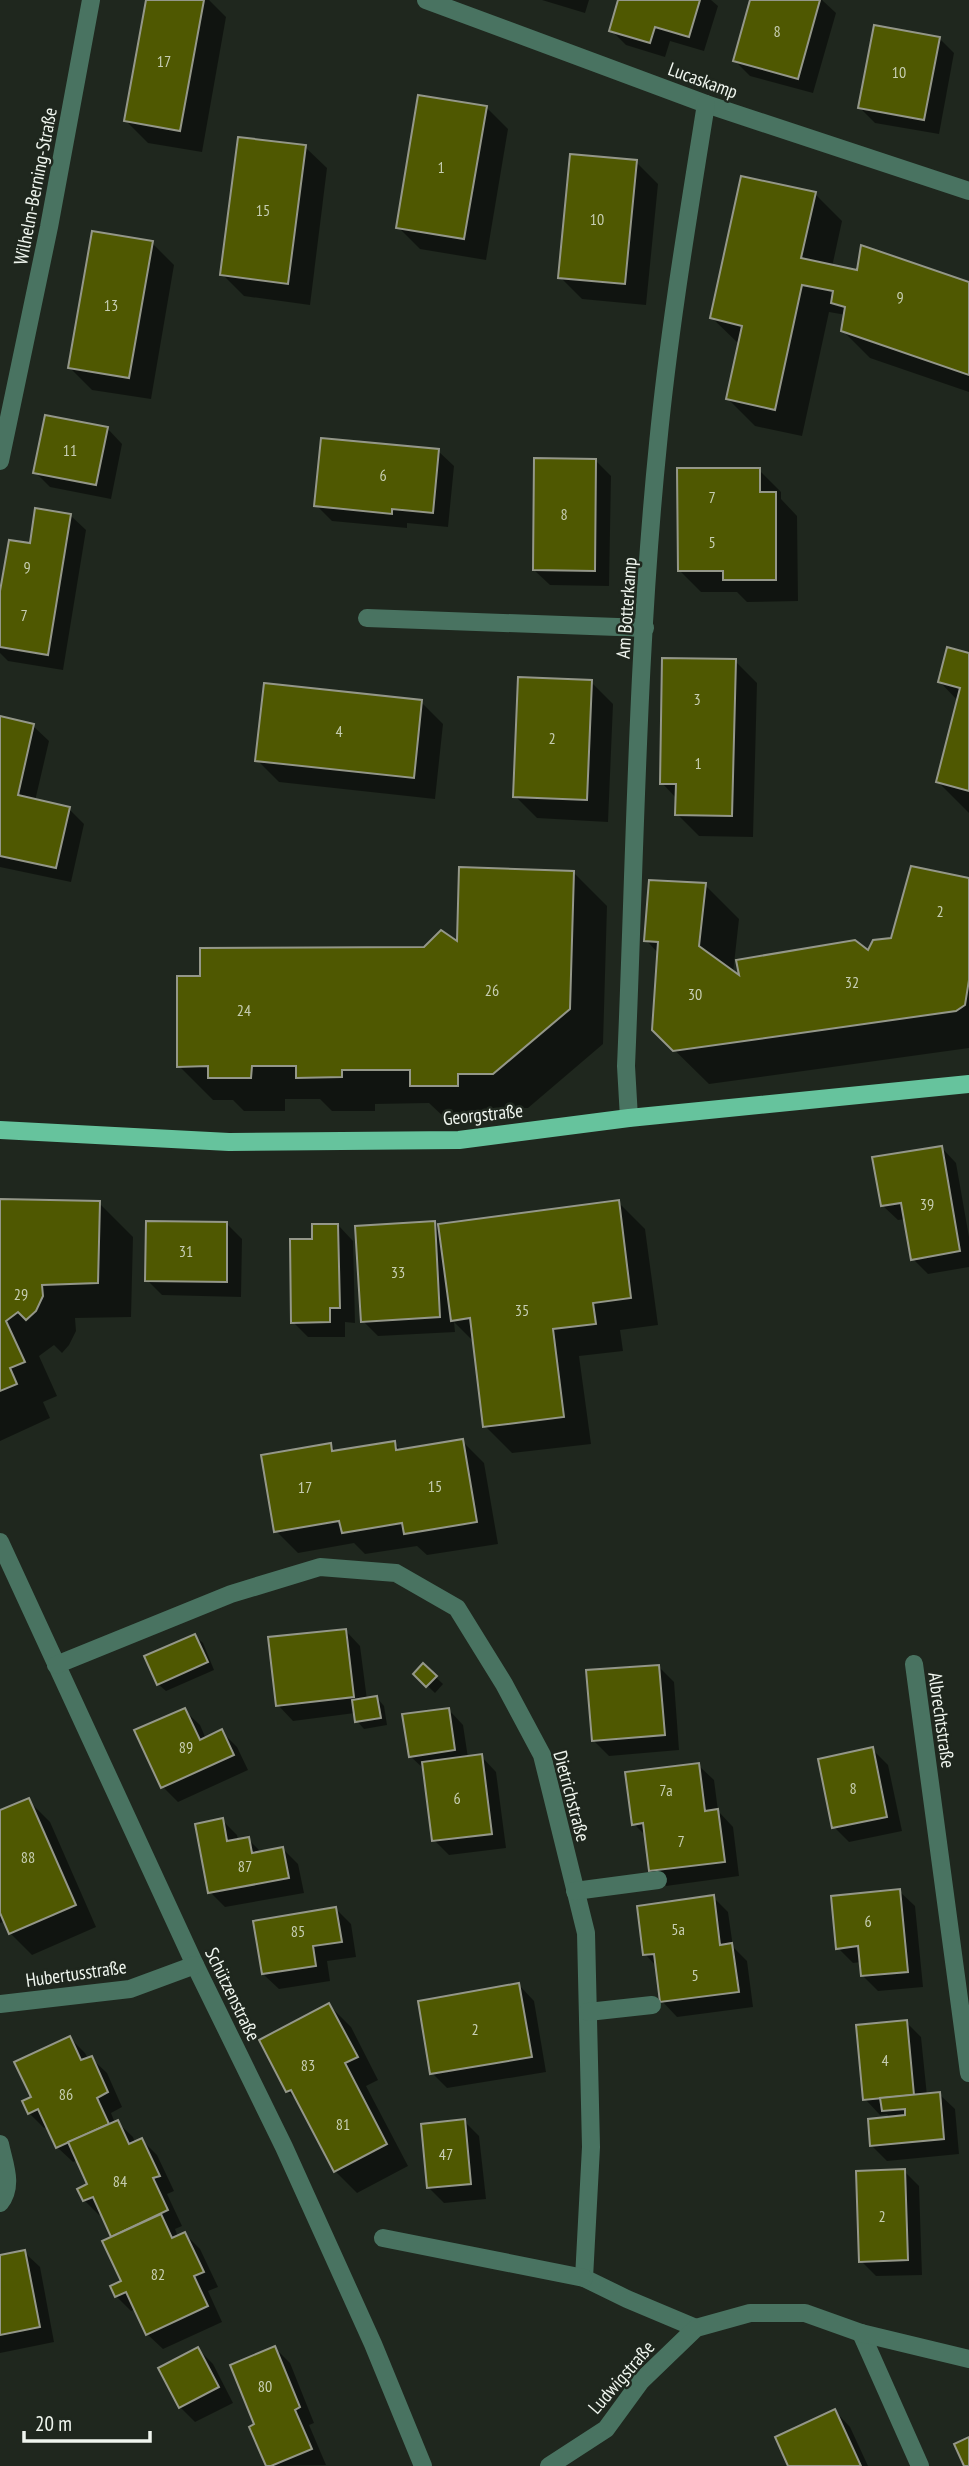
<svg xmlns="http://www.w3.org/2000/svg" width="969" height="2466" font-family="'PT Sans Narrow',sans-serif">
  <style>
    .shadow { fill: #0007 }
    .building { fill: #4f5801; stroke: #949789; stroke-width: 2 }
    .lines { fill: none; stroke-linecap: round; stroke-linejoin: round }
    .minor { stroke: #497361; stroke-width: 18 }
    .major { stroke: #66c39d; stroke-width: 18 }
    .labels { text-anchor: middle; stroke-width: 5; stroke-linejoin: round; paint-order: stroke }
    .number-label { font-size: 16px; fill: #c7ceb3 }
    .street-label { font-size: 19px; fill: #eff5ee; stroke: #1f271e }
  </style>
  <rect width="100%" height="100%" fill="#1f271e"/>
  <g class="shadow">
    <polygon points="147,0 209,0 226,17 202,152 148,143 126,121"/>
    <polygon points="542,0 589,0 585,13"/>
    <polygon points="620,0 711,0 718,6 704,51 670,41 665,57 626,45 611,30"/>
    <polygon points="752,0 822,0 836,13 813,93 750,76 735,61"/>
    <polygon points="939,38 954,53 939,134 875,123 860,108"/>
    <polygon points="486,107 508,129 486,260 420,249 398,227"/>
    <polygon points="305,147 327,168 310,305 244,296 222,274"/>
    <polygon points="636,162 658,184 646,305 582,299 560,277"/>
    <polygon points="815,194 842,221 832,267 859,272 969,284 969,392 870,358 843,331 846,315 829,312 802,436 755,426 728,399 740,345 712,318"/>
    <polygon points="152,243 174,265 151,399 92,390 70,368"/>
    <polygon points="107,428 122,444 111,499 50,487 35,472"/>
    <polygon points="438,451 454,466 448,527 407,523 407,528 332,521 316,505"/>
    <polygon points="595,460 611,476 609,586 550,585 534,570"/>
    <polygon points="759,470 781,492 781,499 797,516 798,601 747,602 737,592 701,592 679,570"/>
    <polygon points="70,515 86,530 63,670 8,661 0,653 0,602 31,545"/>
    <polygon points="969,655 969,813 938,782 958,701 940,682"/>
    <polygon points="735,661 757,683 753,837 699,836 677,814 677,799 662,783"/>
    <polygon points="591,682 613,704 608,822 537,818 515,796"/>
    <polygon points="421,702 443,724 435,799 279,782 257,760"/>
    <polygon points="0,718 33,726 49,741 35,801 69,809 84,824 71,882 0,867"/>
    <polygon points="573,872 607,906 603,1044 528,1108 492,1108 491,1119 446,1119 429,1103 375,1104 375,1111 332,1111 320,1099 285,1099 285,1111 244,1111 233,1100 213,1100 179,1066 202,978 458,944"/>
    <polygon points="969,880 969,1048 709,1084 654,1030 659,954 646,940 705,885 739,919 733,973 742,979 868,953 893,939"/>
    <polygon points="941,1147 956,1163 969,1237 969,1267 928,1274 913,1259 906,1219 898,1220 882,1205"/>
    <polygon points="0,1201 99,1203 133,1237 131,1317 75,1318 76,1331 69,1345 62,1353 54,1345 39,1356 57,1396 43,1402 50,1418 0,1441"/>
    <polygon points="618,1202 645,1229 658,1325 620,1330 623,1351 579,1356 591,1444 512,1453 485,1426 474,1342 454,1322 455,1332 378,1336 363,1321 434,1223 441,1230"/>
    <polygon points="227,1224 242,1239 241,1297 162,1295 147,1280"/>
    <polygon points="338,1225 353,1241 355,1323 345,1322 345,1337 308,1337 293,1322 314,1241"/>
    <polygon points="462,1441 484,1463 498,1544 427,1555 417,1546 365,1554 354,1543 298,1553 276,1531 330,1445 337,1452 394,1443 402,1451"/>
    <polygon points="345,1630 360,1646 367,1700 377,1698 384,1706 387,1725 364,1729 357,1721 355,1713 293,1721 278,1705"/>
    <polygon points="195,1636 203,1643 214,1670 166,1691 158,1684"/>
    <polygon points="423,1665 443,1684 435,1693 415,1674"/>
    <polygon points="658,1666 674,1682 679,1750 609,1756 594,1741"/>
    <polygon points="448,1709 463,1725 468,1758 481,1756 496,1772 506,1848 449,1855 434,1840 425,1770 410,1756"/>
    <polygon points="184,1710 200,1725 206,1739 222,1732 237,1747 248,1770 178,1802 163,1787 137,1731"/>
    <polygon points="872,1749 888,1765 902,1831 849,1842 834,1827"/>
    <polygon points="698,1765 714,1780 718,1811 733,1827 739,1876 666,1886 651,1871 647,1837 634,1824"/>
    <polygon points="28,1800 50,1822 96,1927 32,1955 10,1933 5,1921 0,1923 0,1812"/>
    <polygon points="222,1820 237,1835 238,1841 248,1839 262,1853 283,1849 298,1864 304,1893 225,1907 210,1892"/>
    <polygon points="899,1891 915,1906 923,1987 878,1991 862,1975 861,1962 853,1963 838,1948"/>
    <polygon points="713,1897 728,1912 733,1947 747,1961 753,2007 677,2017 662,2001 657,1967 645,1954"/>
    <polygon points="336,1909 351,1924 356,1957 327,1961 330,1981 279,1989 263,1974"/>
    <polygon points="519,1985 534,2001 546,2072 447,2088 432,2073"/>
    <polygon points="329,2005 351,2027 378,2080 366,2086 408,2166 357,2193 335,2171 301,2104 287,2091"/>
    <polygon points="906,2022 921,2037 927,2096 939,2094 955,2109 959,2154 887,2161 872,2146 891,2119 887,2114 880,2115 865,2099"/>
    <polygon points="70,2038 85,2053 88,2059 91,2058 107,2073 122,2107 111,2113 115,2123 117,2122 133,2137 135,2143 142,2140 157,2155 174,2191 167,2194 182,2226 175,2229 178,2237 185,2234 200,2249 218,2287 208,2291 222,2322 163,2349 147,2334 136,2309 131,2311 116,2296 123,2282 114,2238 102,2214 99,2215 84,2200 90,2185 78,2160 73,2162 57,2147 48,2126 44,2128 29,2113 33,2098"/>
    <polygon points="464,2121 479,2136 486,2199 444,2203 429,2188"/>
    <polygon points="904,2171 919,2186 922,2275 876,2276 861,2261"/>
    <polygon points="24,2252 40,2267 54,2342 0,2353 0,2257"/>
    <polygon points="275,2348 290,2363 314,2423 309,2425 326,2465 268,2466 256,2425"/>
    <polygon points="198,2349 213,2364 233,2403 195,2422 180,2407"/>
    <polygon points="835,2411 850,2427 868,2466 790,2466"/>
  </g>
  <g class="building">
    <polygon points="146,0 204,0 180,131 124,121"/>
    <polygon points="618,0 700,0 689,37 655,27 650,43 609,31"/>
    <polygon points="750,0 820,0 798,79 733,61"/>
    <polygon points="874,25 940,37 924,120 858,108"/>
    <polygon points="418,95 487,106 464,239 396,228"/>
    <polygon points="238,137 306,145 288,284 220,275"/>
    <polygon points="570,154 637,160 625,284 558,278"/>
    <polygon points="741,176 816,192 801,258 857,270 861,245 969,282 969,375 841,331 845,307 831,303 833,291 802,285 775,410 726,399 742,326 710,318"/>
    <polygon points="92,231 153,241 129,378 68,368"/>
    <polygon points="45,415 108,427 96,485 33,473"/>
    <polygon points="321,438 439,449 433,513 392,509 392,514 314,506"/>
    <polygon points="534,458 596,459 595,571 533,570"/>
    <polygon points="677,468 760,468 760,492 776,492 776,580 723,580 723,571 678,571"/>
    <polygon points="35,508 71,514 48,655 0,647 0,591 9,540 30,543"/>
    <polygon points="947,647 969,653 969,791 936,782 960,688 938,682"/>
    <polygon points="662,658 736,659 732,816 675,815 676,784 660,784"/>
    <polygon points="518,677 592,680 587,800 513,797"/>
    <polygon points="264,683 422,700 414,778 255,761"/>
    <polygon points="0,716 34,724 18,795 70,807 56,868 0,856"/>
    <polygon points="911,866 969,878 969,980 965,1005 956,1011 673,1051 652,1030 658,942 644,941 649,880 706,883 699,946 739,975 736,960 855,940 868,950 873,940 891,938"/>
    <polygon points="459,867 574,871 570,1009 493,1074 458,1074 458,1086 410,1086 410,1070 342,1070 342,1077 296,1078 296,1066 252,1066 251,1078 208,1078 208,1066 177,1067 177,976 200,976 200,948 424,947 441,930 457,941"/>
    <polygon points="942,1146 960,1251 911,1260 901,1203 881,1206 872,1157"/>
    <polygon points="0,1199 100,1201 98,1283 42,1285 43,1296 36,1311 26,1320 18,1312 6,1321 25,1362 10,1368 17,1384 0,1391"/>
    <polygon points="619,1200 631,1298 593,1303 596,1324 553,1329 564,1417 483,1427 470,1318 451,1321 438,1224"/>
    <polygon points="146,1221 227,1222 227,1282 145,1281"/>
    <polygon points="435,1221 440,1317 361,1322 355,1226"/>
    <polygon points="312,1224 338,1224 340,1308 330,1308 330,1322 291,1323 290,1239 312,1239"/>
    <polygon points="463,1439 477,1522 404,1534 402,1523 342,1533 339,1521 274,1532 261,1455 331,1443 332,1451 395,1441 396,1450"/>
    <polygon points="346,1629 354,1697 276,1706 268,1637"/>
    <polygon points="195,1634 208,1662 157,1685 144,1656"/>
    <polygon points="423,1663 437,1676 426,1687 413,1674"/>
    <polygon points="659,1665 665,1735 592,1741 586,1670"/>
    <polygon points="377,1696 381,1718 355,1722 352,1700"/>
    <polygon points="185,1708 200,1740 222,1729 234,1755 161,1788 134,1730"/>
    <polygon points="449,1708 455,1750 409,1757 402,1714"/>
    <polygon points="873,1747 887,1817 832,1828 818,1759"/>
    <polygon points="482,1754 492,1834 432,1841 422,1762"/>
    <polygon points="699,1763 705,1811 718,1809 725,1862 649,1871 643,1823 632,1825 625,1772"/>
    <polygon points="29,1798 76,1905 9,1934 0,1913 0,1810"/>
    <polygon points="223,1818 227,1841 249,1837 252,1853 283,1847 289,1878 208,1893 195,1824"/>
    <polygon points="900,1889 908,1972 861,1976 858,1946 836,1949 831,1896"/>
    <polygon points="714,1895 720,1945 732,1943 739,1992 660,2002 654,1954 643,1955 637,1906"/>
    <polygon points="336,1907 342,1942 313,1946 316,1966 262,1974 253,1921"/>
    <polygon points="519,1983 532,2057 430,2074 418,2001"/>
    <polygon points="329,2003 358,2057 345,2063 387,2144 334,2172 291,2090 286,2092 259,2040"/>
    <polygon points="907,2020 914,2095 863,2100 856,2025"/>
    <polygon points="70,2036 81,2060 92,2056 108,2092 97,2098 109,2124 56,2148 38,2109 28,2114 22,2101 31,2097 14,2062"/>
    <polygon points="940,2092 944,2139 870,2146 868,2119 905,2115 905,2109 882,2111 880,2098"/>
    <polygon points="465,2119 471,2184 427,2188 421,2124"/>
    <polygon points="118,2120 129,2144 142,2138 160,2176 153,2178 168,2210 111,2237 93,2197 83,2201 77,2189 87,2184 68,2142"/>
    <polygon points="905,2169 908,2260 859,2262 856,2171"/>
    <polygon points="161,2214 172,2238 185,2232 204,2272 194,2276 208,2306 146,2335 126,2292 115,2297 110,2286 121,2281 102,2241"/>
    <polygon points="25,2250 40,2327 0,2335 0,2255"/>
    <polygon points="275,2346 300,2407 295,2410 312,2449 271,2466 266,2466 249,2427 254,2424 230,2365"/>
    <polygon points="198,2347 219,2387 179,2408 158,2368"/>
    <polygon points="835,2409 861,2466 788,2466 775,2437"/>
    <polygon points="969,2437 969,2466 964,2466 954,2444"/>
  </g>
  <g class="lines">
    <g class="minor">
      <polyline points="426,0 706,104 969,191"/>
      <polyline points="0,461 49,227 91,0"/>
      <polyline points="367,618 645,628"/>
      <path d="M629,1118l-3,-52c9,-207 11,-416 32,-622 11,-114 30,-227 48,-340"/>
      <polyline points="0,1542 195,1965 284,2147 373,2344 423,2466"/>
      <polyline points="914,1664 969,2073"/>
      <polyline points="56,1665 231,1594 320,1567 396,1573 457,1608 504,1684 542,1755 586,1933 591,2147 584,2278 627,2299 696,2328"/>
      <polyline points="575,1891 658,1880"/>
      <polyline points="0,2004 130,1989 195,1965"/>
      <polyline points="588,2012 652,2005"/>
      <path d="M0,2144c4,20 14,41 0,59"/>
      <polyline points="383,2238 584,2278"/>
      <polyline points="861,2333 920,2466"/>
      <polyline points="549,2466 606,2429 641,2381 696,2328 750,2313 805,2313 861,2333 969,2359"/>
    </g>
    <polyline class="major" points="0,1130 229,1142 459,1140 629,1118 969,1084"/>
  </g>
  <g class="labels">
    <g class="number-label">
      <text x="777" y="37">8</text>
      <text x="164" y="67">17</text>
      <text x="899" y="78">10</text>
      <text x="441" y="173">1</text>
      <text x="263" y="216">15</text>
      <text x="597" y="225">10</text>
      <text x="900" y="303">9</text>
      <text x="111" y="311">13</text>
      <text x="70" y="456">11</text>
      <text x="383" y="481">6</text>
      <text x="712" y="503">7</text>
      <text x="564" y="520">8</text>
      <text x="712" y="548">5</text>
      <text x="27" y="573">9</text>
      <text x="24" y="621">7</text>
      <text x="697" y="705">3</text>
      <text x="339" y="737">4</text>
      <text x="552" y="744">2</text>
      <text x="698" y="769">1</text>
      <text x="940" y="917">2</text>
      <text x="852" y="988">32</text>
      <text x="492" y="996">26</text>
      <text x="695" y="1000">30</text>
      <text x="244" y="1016">24</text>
      <text x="927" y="1210">39</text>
      <text x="186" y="1257">31</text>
      <text x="398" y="1278">33</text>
      <text x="21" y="1300">29</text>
      <text x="522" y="1316">35</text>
      <text x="435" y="1492">15</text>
      <text x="305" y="1493">17</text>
      <text x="186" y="1753">89</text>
      <text x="853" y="1794">8</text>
      <text x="666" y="1796">7a</text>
      <text x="457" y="1804">6</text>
      <text x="681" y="1847">7</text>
      <text x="28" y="1863">88</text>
      <text x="245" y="1872">87</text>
      <text x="868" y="1927">6</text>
      <text x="678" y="1935">5a</text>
      <text x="298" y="1937">85</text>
      <text x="695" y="1981">5</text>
      <text x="475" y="2035">2</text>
      <text x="885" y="2066">4</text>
      <text x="308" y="2071">83</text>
      <text x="66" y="2100">86</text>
      <text x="343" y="2130">81</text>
      <text x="446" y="2160">47</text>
      <text x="120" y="2187">84</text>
      <text x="882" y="2222">2</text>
      <text x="158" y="2280">82</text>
      <text x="265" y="2392">80</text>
    </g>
    <g class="street-label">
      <text transform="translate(703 80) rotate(20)" y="7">Lucaskamp</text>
      <text transform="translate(35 186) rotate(-79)" y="7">Wilhelm-Berning-Straße</text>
      <text transform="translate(626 608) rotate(-86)" y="7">Am Botterkamp</text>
      <text transform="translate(483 1114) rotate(-6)" y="7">Georgstraße</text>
      <text transform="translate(942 1720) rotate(82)" y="7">Albrechtstraße</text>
      <text transform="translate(572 1796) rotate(75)" y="7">Dietrichstraße</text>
      <text transform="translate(76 1973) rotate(-8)" y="7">Hubertusstraße</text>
      <text transform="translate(233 1994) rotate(64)" y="7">Schützenstraße</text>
      <text transform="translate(621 2377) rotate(-49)" y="7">Ludwigstraße</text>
    </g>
  </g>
  <path d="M24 2431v10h126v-10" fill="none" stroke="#eff5ee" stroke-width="3.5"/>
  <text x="35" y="2431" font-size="21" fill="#eff5ee" stroke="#1f271e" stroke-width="5" paint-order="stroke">20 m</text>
</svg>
